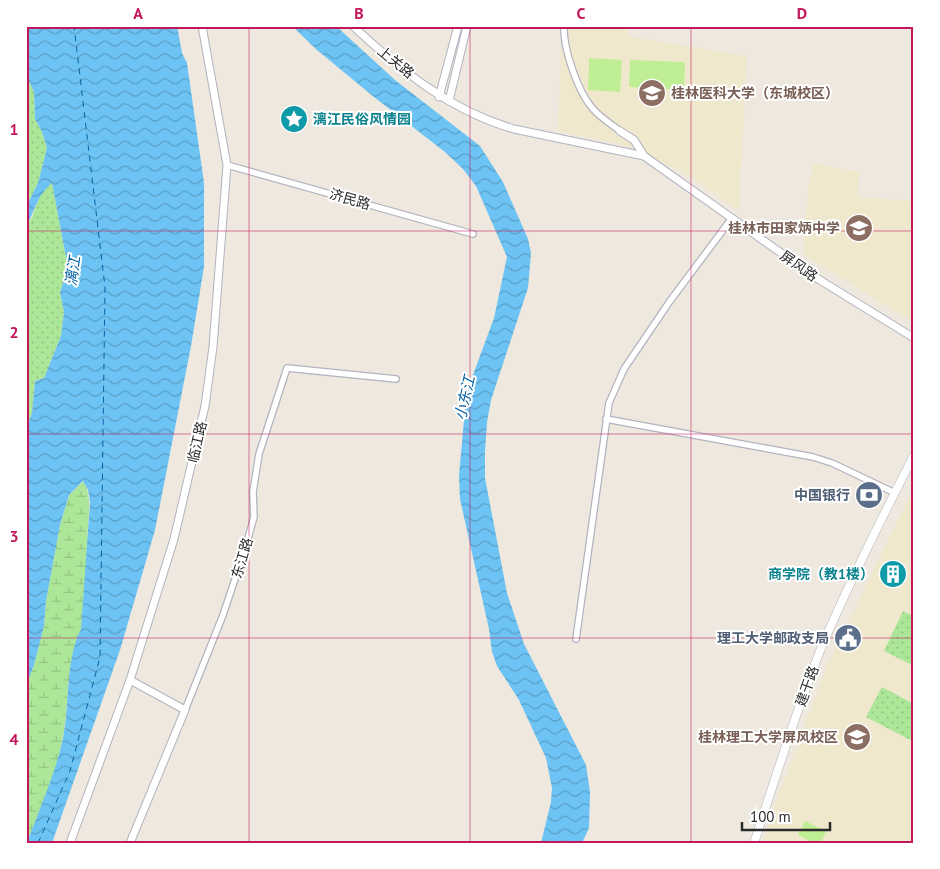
<svg xmlns="http://www.w3.org/2000/svg" width="940" height="869" font-family="'PT Sans','Noto Sans SC',sans-serif">
  <style>
    .education { fill: #f0e8cd }
    .wetland { fill: url(#wetland-marsh) }
    .park { fill: url(#park-dots) }
    .pitch { fill: #c0ee94 }
    .water { fill: url(#water-waves) }
    .lines { fill: none; stroke-linecap: round; stroke-linejoin: round }
    .ferry { stroke: #0861a4; stroke-width: 1; stroke-dasharray: 6 5; stroke-linecap: butt }
    .minor-casing { stroke: #b2b3c0; stroke-width: 8 }
    .tertiary-casing { stroke: #b2b3c0; stroke-width: 9 }
    .secondary-casing { stroke: #b2b3c0; stroke-width: 9 }
    .minor { stroke: #fff; stroke-width: 5.5 }
    .tertiary { stroke: #fff; stroke-width: 7 }
    .secondary { stroke: #fff; stroke-width: 8 }
    .grid { fill: none; stroke: #c2185b; stroke-width: 1; stroke-opacity: 0.55 }
    .labels { text-anchor: middle; stroke-width: 4; stroke-linejoin: round; paint-order: stroke }
    .street-label { font-size: 14px; fill: #2c2c2c; stroke: #fff }
    .education-label { font-size: 14px; font-weight: bold; fill: #785e54; stroke: #fff; text-anchor: end }
    .culture-label { font-size: 14px; font-weight: bold; fill: #0d838f; stroke: #fff; text-anchor: start }
    .service-label { font-size: 14px; font-weight: bold; fill: #4e5e75; stroke: #fff; text-anchor: end }
    .water-label { font-size: 15px; font-style: italic; fill: #0861a4; stroke: #fff }
    .neatline { fill: none; stroke: #c2185b; stroke-width: 2 }
    .grid-label { font-size: 16px; text-anchor: middle; font-weight: bold; fill: #c2185b }
  </style>
  <defs>
    <pattern id="wetland-marsh" width="20" height="14" patternUnits="userSpaceOnUse" patternTransform="scale(1.25)"><rect width="20" height="14" fill="#ace698"/><path d="M1 5h8M5 5V1M11 12h8M15 12V8" fill="none" stroke="#94c583"/></pattern>
    <pattern id="park-dots" width="8" height="8" patternUnits="userSpaceOnUse" patternTransform="scale(1.25)"><rect width="8" height="8" fill="#ace698"/><path d="M2 2h.1M6 6h.1" fill="none" stroke="#94c583" stroke-width="1.8" stroke-linecap="round"/></pattern>
    <pattern id="water-waves" width="16" height="10" patternUnits="userSpaceOnUse" patternTransform="scale(1.25)"><rect width="16" height="10" fill="#6dc4f4"/><path d="M0 5q4-4 8 0t8 0" fill="none" stroke="#5a9fc6"/></pattern>
  </defs>
  <rect width="100%" height="100%" fill="#eee8de"/>
  <g class="education">
    <polygon points="562,26 627,26 627,36 747,56 739,211 686,174 638,150 615,143 558,131"/>
    <polygon points="813,163 859,172 858,197 914,201 914,323 803,254 809,181"/>
    <polygon points="914,488 914,843 763,843 773,810 828,663"/>
  </g>
  <path class="wetland" d="M84,481c10,23 2,39 4,62l-7,86c-14,28 -12,70 -17,101 -6,39 -21,78 -38,113v-157l8,-21 10,-39 2,-25 14,-76 9,-30z"/>
  <g class="park">
    <polygon points="26,75 34,92 35,119 42,132 47,148 38,183 26,207"/>
    <polygon points="52,182 68,268 60,292 64,312 61,336 44,378 35,381 32,413 26,429 26,227 32,217 41,192"/>
    <polygon points="903,611 914,616 914,666 884,651"/>
    <polygon points="882,687 914,704 914,742 866,717"/>
  </g>
  <g class="pitch">
    <polygon points="589,58 622,60 620,92 588,90"/>
    <polygon points="630,60 685,62 684,90 629,87"/>
    <polygon points="805,821 826,831 821,843 814,843 798,835"/>
  </g>
  <g class="water">
    <path d="M26,26h151l5,27 5,10 17,120v84l-13,79 -36,184 -35,120 -68,193h-25c13,-36 28,-68 36,-105 7,-34 2,-78 18,-109l9,-127 -2,-12 -5,-9 -14,14 -9,30 -14,76 -2,25 -10,39 -8,21v-257l6,-16 3,-32 9,-3 17,-42 3,-24 -4,-20 8,-24 -16,-85c-15,12 -17,28 -26,44v-20l12,-24 9,-35 -5,-16 -7,-13 -1,-27 -8,-17z"/>
    <polygon points="292,26 336,26 395,80 480,146 503,182 528,239 531,253 528,288 491,400 487,422 485,451 485,478 507,593 524,644 586,765 590,792 589,828 582,843 541,843 551,802 552,788 546,758 519,700 497,666 492,652 489,629 460,499 459,476 466,397 470,383 494,318 507,257 476,186 463,169 445,152 374,97 317,50"/>
  </g>
  <g class="lines">
    <polyline class="ferry" points="38,843 70,771 100,657 105,287 74,26"/>
    <g class="minor-casing">
      <g id="minor">
        <path d="M564,26c-1,23 14,66 29,83 8,9 18,15 27,22"/>
        <polyline points="227,165 473,234"/>
        <polyline points="606,419 813,457 832,463 895,493"/>
        <polyline points="576,639 609,403 624,369 670,301 732,218"/>
        <polyline points="185,710 223,615 244,552 254,517 253,492 259,454 287,368 396,379"/>
      </g>
    </g>
    <g class="tertiary-casing">
      <g id="tertiary">
        <path d="M353,26c47,44 98,85 161,103l130,27"/>
        <polyline points="439,97 458,26"/>
        <polyline points="449,101 467,26"/>
        <polyline points="620,131 634,140 644,156 815,277 914,338"/>
        <polyline points="130,680 185,710 130,843"/>
        <polyline points="70,843 130,680 174,539 205,406 213,347 227,165 202,26"/>
      </g>
    </g>
    <g class="secondary-casing">
      <path id="secondary" d="M754,843c22,-66 42,-133 68,-197 28,-65 60,-128 92,-191"/>
    </g>
    <use href="#minor" class="minor"/>
    <use href="#tertiary" class="tertiary"/>
    <use href="#secondary" class="secondary"/>
  </g>
  <path class="grid" d="M249,26v817M470,26v817M691,26v817M26,231h888M26,434h888M26,638h888"/>
  <defs>
    <g id="university-disc" transform="scale(1.4375)"><circle r="9.5" fill="#8d6e63" stroke="#fff"/><path d="M0-5L7-2L0 1L-7-2ZM-4 1L0 2.5L4 1V4Q0 6-4 4Z" fill="#fff"/></g>
    <g id="sight-disc" transform="scale(1.4375)"><circle r="9.5" fill="#0f9aa8" stroke="#fff"/><path d="M0-6L1.8-2.2L6-1.7L2.9 1.2L3.7 5.4L0 3.3L-3.7 5.4L-2.9 1.2L-6-1.7L-1.8-2.2Z" fill="#fff"/></g>
    <g id="school-disc" transform="scale(1.4375)"><circle r="9.5" fill="#8d6e63" stroke="#fff"/><path d="M0-5L7-2L0 1L-7-2ZM-4 1L0 2.5L4 1V4Q0 6-4 4Z" fill="#fff"/></g>
    <g id="bank-disc" transform="scale(1.4375)"><circle r="9.5" fill="#5c6f8a" stroke="#fff"/><path d="M-6-4H6V4H-6ZM0-2.3a2.3 2.3 0 1 0 0 4.6a2.3 2.3 0 1 0 0-4.6Z" fill="#fff"/></g>
    <g id="building-disc" transform="scale(1.4375)"><circle r="9.5" fill="#0f9aa8" stroke="#fff"/><path d="M-4-6H4V6H1V3H-1V6H-4ZM-2.5-4.3h1.7v1.8h-1.7ZM.8-4.3h1.7v1.8H.8ZM-2.5-1h1.7V.8h-1.7ZM.8-1h1.7V.8H.8Z" fill="#fff"/></g>
    <g id="civic-disc" transform="scale(1.4375)"><circle r="9.5" fill="#5c6f8a" stroke="#fff"/><path d="M-.6-6.5H3V-4.5H.6V-3L4-1V1h2V6H-6V1h2V-1L-.6-3ZM-1.2 2.5V6h2.4V2.5Z" fill="#fff"/></g>
  </defs>
  <g fill-rule="evenodd">
    <use href="#university-disc" x="652" y="93"/>
    <use href="#sight-disc" x="294" y="119"/>
    <use href="#school-disc" x="859" y="228"/>
    <use href="#bank-disc" x="869" y="495"/>
    <use href="#building-disc" x="893" y="574"/>
    <use href="#civic-disc" x="848" y="638"/>
    <use href="#university-disc" x="857" y="737"/>
  </g>
  <g class="labels">
    <g class="street-label">
      <text transform="translate(396 62) rotate(39)" y="5">上关路</text>
      <text transform="translate(350 199) rotate(16)" y="5">济民路</text>
      <text transform="translate(799 266) rotate(35)" y="5">屏风路</text>
      <text transform="translate(197 442) rotate(-77)" y="5">临江路</text>
      <text transform="translate(242 558) rotate(-73)" y="5">东江路</text>
      <text transform="translate(807 686) rotate(-70)" y="5">建干路</text>
    </g>
    <g class="education-label">
      <text x="671" y="98" text-anchor="start">桂林医科大学（东城校区）</text>
      <text x="840" y="233">桂林市田家炳中学</text>
      <text x="838" y="742">桂林理工大学屏风校区</text>
    </g>
    <g class="culture-label">
      <text x="313" y="124">漓江民俗风情园</text>
      <text x="874" y="579" text-anchor="end">商学院（教1楼）</text>
    </g>
    <g class="service-label">
      <text x="850" y="500">中国银行</text>
      <text x="829" y="643">理工大学邮政支局</text>
    </g>
    <g class="water-label">
      <text transform="translate(73 271) rotate(-82)" y="5">漓江</text>
      <text transform="translate(465 398) rotate(-77)" y="5">小东江</text>
    </g>
  </g>
  <rect width="940" height="869" fill="none" stroke="#ffffff" stroke-width="55"/>
  <path d="M742 822v8h88v-8" fill="none" stroke="#2c2c2c" stroke-width="2.5"/>
  <text x="750" y="822" font-size="15" fill="#2c2c2c" stroke="#ffffff" stroke-width="4" paint-order="stroke">100 m</text>
  <rect x="28" y="28" width="884" height="814" class="neatline"/>
  <g class="grid-label">
    <text x="138" y="19">A</text>
    <text x="359" y="19">B</text>
    <text x="581" y="19">C</text>
    <text x="802" y="19">D</text>
    <text x="14" y="135">1</text>
    <text x="14" y="338">2</text>
    <text x="14" y="542">3</text>
    <text x="14" y="745">4</text>
  </g>
</svg>
